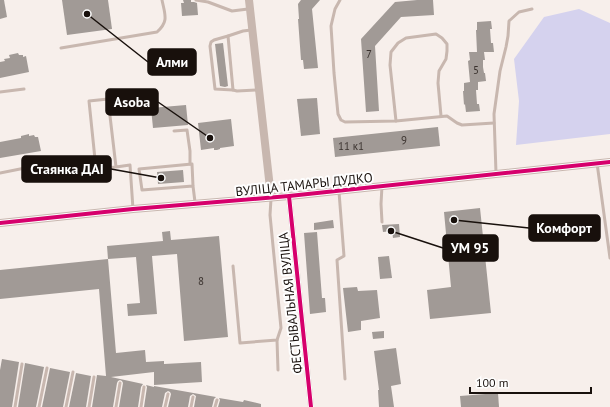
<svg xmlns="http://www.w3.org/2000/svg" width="610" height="407" font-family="'PT Sans',sans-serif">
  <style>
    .green { fill: #d5d2ee }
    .building { fill: #a19a96 }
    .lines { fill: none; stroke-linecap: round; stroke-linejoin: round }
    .service { stroke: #c8b7af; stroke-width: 3 }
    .minor { stroke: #c8b7af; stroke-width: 6 }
    .tertiary { stroke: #c8b7af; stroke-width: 8 }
    .cycleway-casing { stroke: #fefefe; stroke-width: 6 }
    .cycleway { stroke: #d6006c; stroke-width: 4 }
    .labels { text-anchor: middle; stroke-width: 4; stroke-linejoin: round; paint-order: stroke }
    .number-label { font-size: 11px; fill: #3a322e }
    .street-label { font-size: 13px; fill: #18100c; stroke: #fefefe }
    .leader { fill: none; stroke: #18100c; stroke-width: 1.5 }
    .callout-dot { fill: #18100c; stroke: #fefefe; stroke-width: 1.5 }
    .callout { fill: #18100c; stroke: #18100c; stroke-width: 1.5 }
    .callout-label { font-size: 14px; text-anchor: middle; font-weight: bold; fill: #fff }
  </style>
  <rect width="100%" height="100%" fill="#f7efeb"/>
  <polygon class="green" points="579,9 610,23 610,134 516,145 519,101 514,59 544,17"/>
  <g class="building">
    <polygon points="0,0 4,0 7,17 0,19"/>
    <polygon points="62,0 108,0 112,29 67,35"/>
    <polygon points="183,0 191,0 191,2 194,2 197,3 198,15 182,16 181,3 184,3"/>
    <polygon points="301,0 320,0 312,9 318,68 304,69 303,60 301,60 298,19 299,19 298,4"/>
    <polygon points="417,0 433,0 434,15 401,17 375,46 379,111 366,112 361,39 395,2"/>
    <polygon points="491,21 492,29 490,29 491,43 493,43 494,52 484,52 485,60 483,60 483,67 484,73 485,73 486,81 478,82 478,90 476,90 477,104 479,104 480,111 466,112 465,104 464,105 463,91 464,91 464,83 470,82 468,61 470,60 469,52 477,52 476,30 477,30 477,22"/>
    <polygon points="223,43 228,86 225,87 220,86 215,44"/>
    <polygon points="18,53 19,55 23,55 23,57 26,56 29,72 0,78 0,62 5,61 4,59 10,58 9,55"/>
    <polygon points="317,98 320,134 301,136 297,99"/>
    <polygon points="186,105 188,125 153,128 151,108"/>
    <polygon points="231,119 234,146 220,148 220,149 217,150 214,150 214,148 201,150 198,123"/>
    <polygon points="438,127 440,146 335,157 333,138"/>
    <polygon points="29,134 29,136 34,135 35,137 38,137 41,151 0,158 0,142 21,138 21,136"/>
    <polygon points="183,170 184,182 158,184 157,172"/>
    <polygon points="480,208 491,313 430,319 427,290 451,287 444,212"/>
    <polygon points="333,220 334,228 314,230 314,223"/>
    <polygon points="399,224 400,237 393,238 392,231 383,232 382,225"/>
    <polygon points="170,231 171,240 219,236 228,337 184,341 177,254 152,256 157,314 128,316 127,304 140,303 136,257 108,259 107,246 163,241 162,232"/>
    <polygon points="317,232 322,298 325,298 326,312 310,314 304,233"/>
    <polygon points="389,256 392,278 380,279 378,257"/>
    <polygon points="108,259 116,353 145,350 146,362 164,361 164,364 201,362 202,382 154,385 154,372 111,377 143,384 141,387 138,407 119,407 123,383 122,381 120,380 118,381 117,383 113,407 92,407 97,375 106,376 99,289 0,299 0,270"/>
    <polygon points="357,287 358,291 377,290 380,318 361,321 361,330 348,332 343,288"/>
    <polygon points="384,331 384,338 373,339 372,332"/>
    <polygon points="396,348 401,384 391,386 394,407 379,407 378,390 379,390 374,351"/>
    <polygon points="2,359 19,362 12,407 0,407 0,370"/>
    <polygon points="25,363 44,367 36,407 18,407"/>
    <polygon points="50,368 70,372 63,407 42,407"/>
    <polygon points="76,373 91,376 86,407 69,407"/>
    <polygon points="146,385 154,387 154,386 216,397 214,399 212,407 194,407 196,396 193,394 190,396 188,407 168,407 171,394 170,392 168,391 165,393 162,407 144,407 147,387"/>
    <polygon points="498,393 499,407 461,407 460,396"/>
    <polygon points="219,398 243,402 244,400 261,404 261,407 218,407 220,400"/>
  </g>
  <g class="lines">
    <g class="service">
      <polyline points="196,0 208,2 232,11 248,9"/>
      <polyline points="340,0 335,9 331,26 334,73 338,114 341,120 345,122 396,121 447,116 457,123 462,125 494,123"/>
      <polyline points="251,30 243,31 228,36 214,40 211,42 210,46 215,89 233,90 237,91 258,90"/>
      <polyline points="228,36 233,90"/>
      <path d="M61,48l96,-16c12,-11 8,-17 5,-32"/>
      <polyline points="0,92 24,89"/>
      <polyline points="396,121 390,65 391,52 398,43 406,38 436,34 442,38 447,44 447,51 446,59 439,71 438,83 441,116"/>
      <polyline points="174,131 187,130 190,151 190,164"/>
      <polyline points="597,163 610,258"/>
      <polyline points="116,167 96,169 89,101 108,99 116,167 130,165 133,209"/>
      <polyline points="0,173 30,167"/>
      <polyline points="496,173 494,114 500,71 506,47 508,36 509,21 519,12 532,9"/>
      <polyline points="193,186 142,190 139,169 192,164 193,186 195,202"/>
      <polyline points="382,186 381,204 382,222"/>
      <polyline points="339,192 344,256 337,260 345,379"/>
      <polyline points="233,266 240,343 277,340 281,328 270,215 271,199"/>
      <polyline points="277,340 278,370"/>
      <polyline points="15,407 22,364"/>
      <polyline points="39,407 47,368"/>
      <polyline points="66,407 73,372"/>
      <polyline points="89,407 94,377"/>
      <polyline points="116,407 120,383"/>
      <polyline points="141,407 144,387"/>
      <polyline points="165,407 168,394"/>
      <polyline points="191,407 193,397"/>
      <polyline points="215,407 217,400"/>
    </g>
    <polyline class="minor" points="289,196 311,407"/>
    <g class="tertiary">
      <polyline points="249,0 271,197"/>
      <polyline points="0,223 133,209 289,196 610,162"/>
    </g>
    <g class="cycleway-casing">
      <g id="cycleway">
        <polyline points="289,196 311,407"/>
        <polyline points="0,223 133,209 289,196 610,162"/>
      </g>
    </g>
    <use href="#cycleway" class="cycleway"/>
  </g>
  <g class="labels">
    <g class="number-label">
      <text x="369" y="58">7</text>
      <text x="476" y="74">5</text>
      <text x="404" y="144">9</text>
      <text x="351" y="150">11 к1</text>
      <text x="201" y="285">8</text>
    </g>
    <g class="street-label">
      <text transform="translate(304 184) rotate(-6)" y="5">ВУЛІЦА ТАМАРЫ ДУДКО</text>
      <text transform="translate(290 303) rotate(-96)" y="5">ФЕСТЫВАЛЬНАЯ ВУЛІЦА</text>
    </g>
  </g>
  <path class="leader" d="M87 14L148 62M210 138L158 102M161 178L111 169M454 220L529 228M391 231L443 248"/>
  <g class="callout-dot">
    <circle cx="87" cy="14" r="4"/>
    <circle cx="210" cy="138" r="4"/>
    <circle cx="161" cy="178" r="4"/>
    <circle cx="454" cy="220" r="4"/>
    <circle cx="391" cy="231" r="4"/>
  </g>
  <g class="callout">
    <rect x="148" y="49" width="48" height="26" rx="4"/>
    <rect x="106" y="89" width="52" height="26" rx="4"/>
    <rect x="22" y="156" width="89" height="26" rx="4"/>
    <rect x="529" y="215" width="71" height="26" rx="4"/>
    <rect x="443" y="235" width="55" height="26" rx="4"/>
  </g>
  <g class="callout-label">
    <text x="172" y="67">Алми</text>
    <text x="132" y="107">Asoba</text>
    <text x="67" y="174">Стаянка ДАІ</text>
    <text x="564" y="233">Комфорт</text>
    <text x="470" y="253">УМ 95</text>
  </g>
  <path d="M470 387v6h121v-6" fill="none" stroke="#18100c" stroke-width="2"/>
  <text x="476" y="387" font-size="12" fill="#18100c" stroke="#fefefe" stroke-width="3" paint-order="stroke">100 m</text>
</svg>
